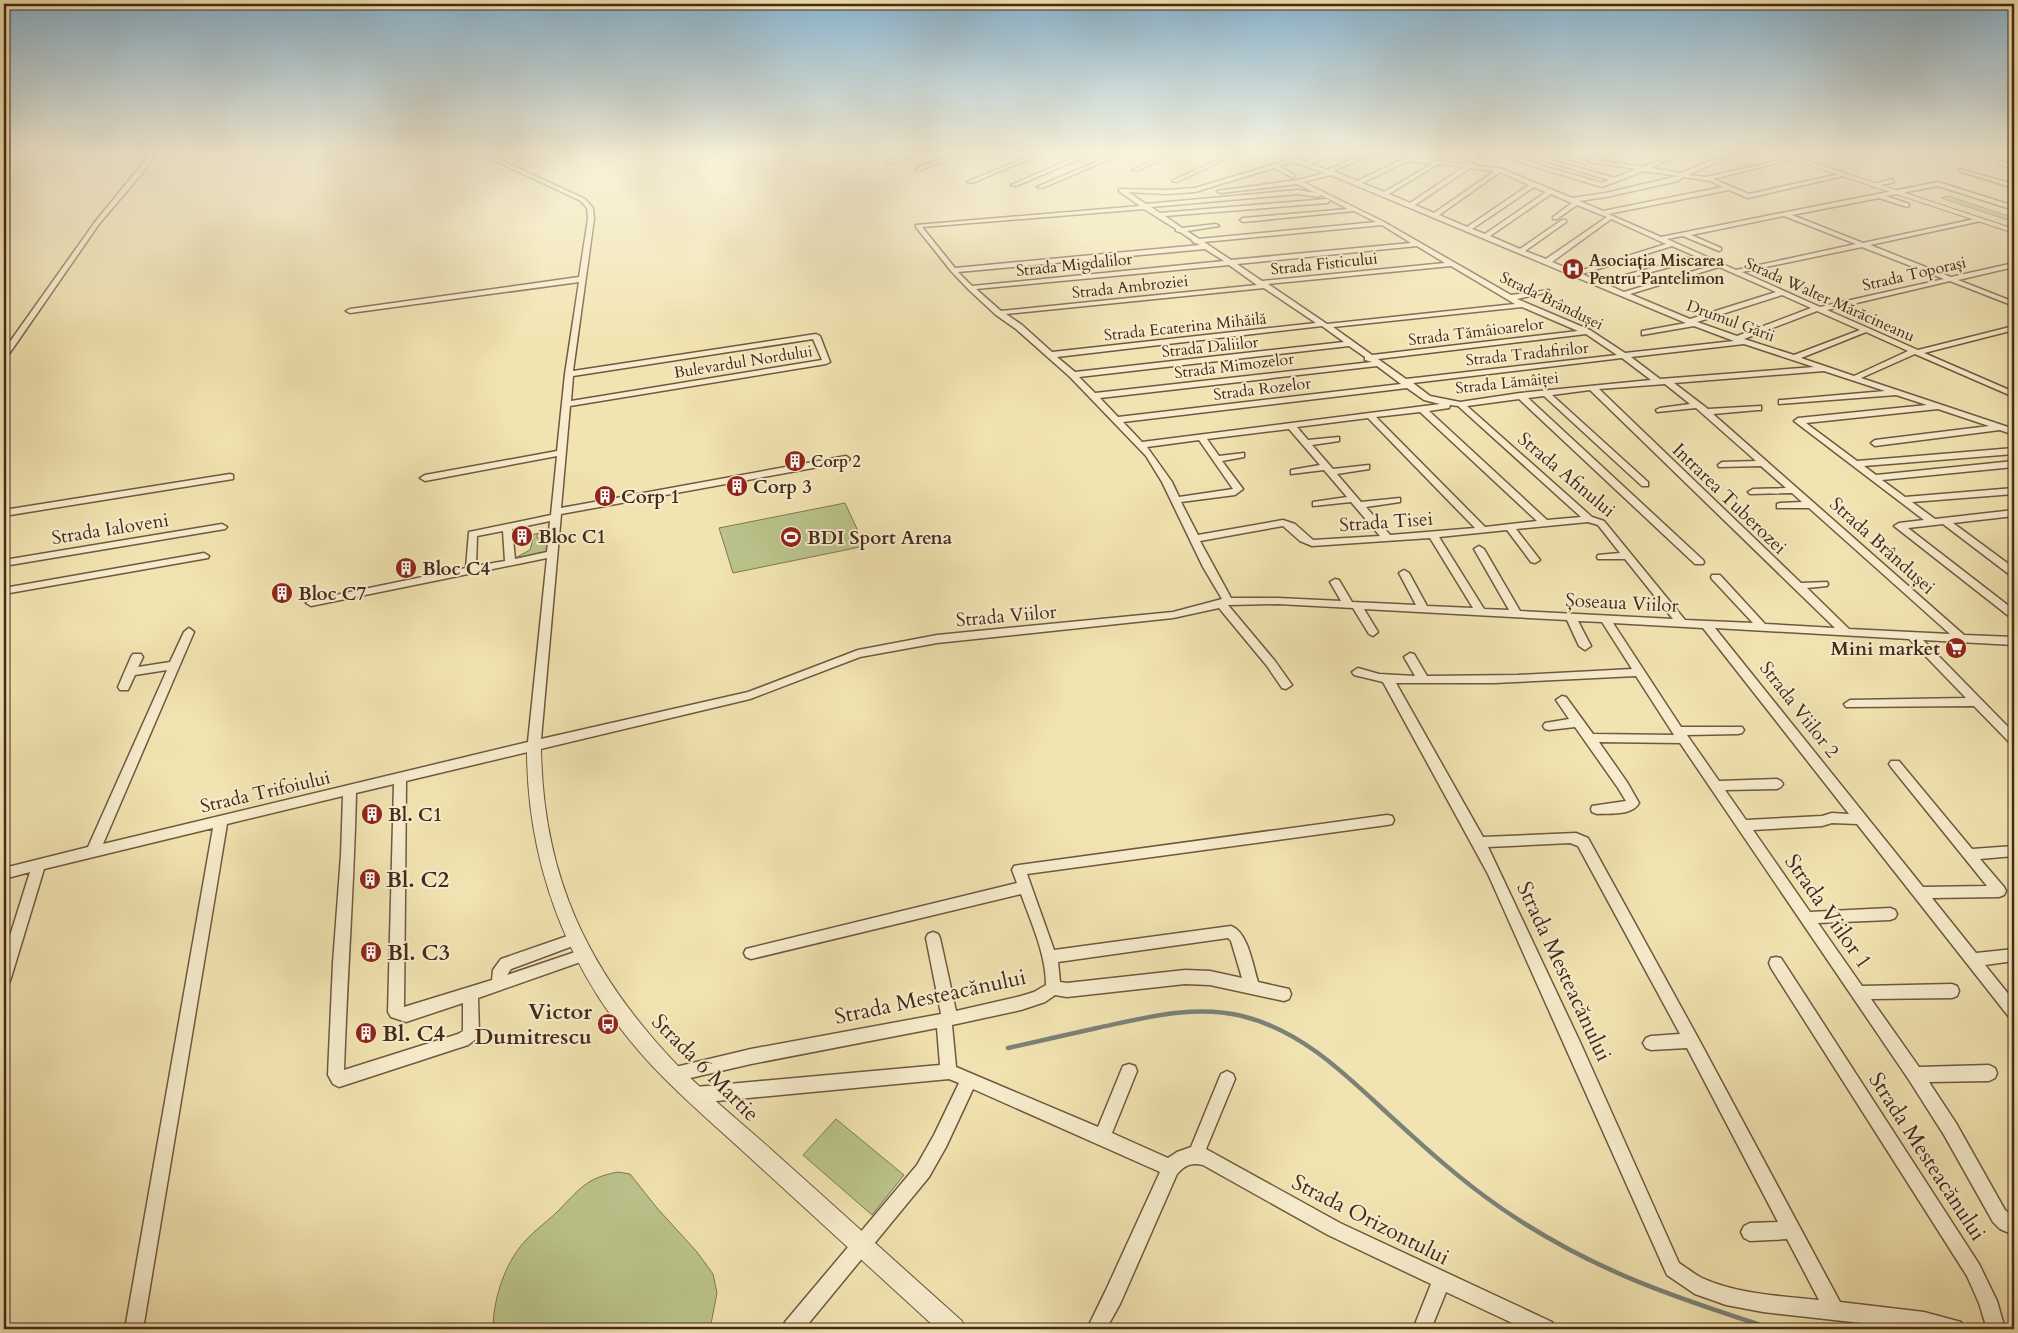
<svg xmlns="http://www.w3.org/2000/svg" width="2018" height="1333" font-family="Cardo,serif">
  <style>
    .green { fill: #bbc48c; stroke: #807753 }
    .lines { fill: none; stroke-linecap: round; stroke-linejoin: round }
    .stream { stroke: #7b8278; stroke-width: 4.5 }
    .minor-casing { stroke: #705840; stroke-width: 3 }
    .tertiary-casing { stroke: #705840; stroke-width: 2 }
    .minor { fill: #f7edcd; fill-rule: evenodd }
    .tertiary { fill: #f7edcd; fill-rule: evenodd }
    .labels { text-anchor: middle; stroke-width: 4; stroke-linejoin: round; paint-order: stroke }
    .far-poi-label { font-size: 16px; font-weight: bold; fill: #452a1a; stroke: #f7edcd; text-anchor: start }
    .far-street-label { font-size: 16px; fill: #452a1a; stroke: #f7edcd }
    .street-label { font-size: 19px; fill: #452a1a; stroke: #f7edcd }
    .poi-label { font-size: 19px; font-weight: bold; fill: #452a1a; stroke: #f7edcd; text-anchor: start }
    .near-poi-label { font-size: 22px; font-weight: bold; fill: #452a1a; stroke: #f7edcd; text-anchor: start }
    .near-street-label { font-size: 22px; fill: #452a1a; stroke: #f7edcd }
  </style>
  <rect width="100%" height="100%" fill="#f2e4b2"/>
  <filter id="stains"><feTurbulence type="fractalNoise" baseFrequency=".004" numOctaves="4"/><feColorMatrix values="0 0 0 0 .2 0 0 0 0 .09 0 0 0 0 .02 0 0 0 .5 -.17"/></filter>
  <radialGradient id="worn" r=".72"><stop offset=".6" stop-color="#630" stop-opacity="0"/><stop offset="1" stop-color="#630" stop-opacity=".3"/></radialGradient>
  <g class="green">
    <polygon points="1948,196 2014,218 2014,222 1941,198"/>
    <polygon points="845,503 865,546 733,573 719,528"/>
    <polygon points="542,532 542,534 537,534 537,538 542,539 544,536 549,536 547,554 515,561 515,558 530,550 532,543 532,535"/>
    <polygon points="836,1119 904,1175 872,1215 803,1155"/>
    <path d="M618,1172l12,2 27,34 40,44 16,22 4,19 -7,36h-217c0,-27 10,-60 27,-82 10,-13 24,-23 36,-34 23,-23 29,-35 62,-41z"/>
  </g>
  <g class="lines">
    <path class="stream" d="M1008,1048c30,-7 59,-13 89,-20 47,-10 97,-24 145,-12 58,14 101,56 143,95 37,34 75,69 116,97 88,61 172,89 272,121"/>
    <g class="minor-casing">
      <g id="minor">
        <polygon points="151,153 156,153 144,171 99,224 7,357 4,357 4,350 95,222"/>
        <path d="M479,153h7l99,46 8,9 1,11 -21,152 243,-37 4,2 10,26 -4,2 -256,42 -9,102 285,-52 4,3 -4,3 -285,52 -20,225 207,-47 110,-42 79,-15 236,-23 49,-13 -19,-32 -41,-85 -16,-26 -76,-79 -54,-48 -20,-14 -28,-26 -17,-18 -35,-44v-2l224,-19 -21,-15v-2l48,1 28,-2 94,-28 -15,-7h8l24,9 19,-9h7l-21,11 16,6 41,-17h7l-42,18 24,10 50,-24 56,7 9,-7 -12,-4h9l10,4 -8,6 3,2 28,4 70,29 34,-5 72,-17 -34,-5 -42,16 -113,-34h9l104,30 7,-3 -90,-27h9l86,25 23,-9 -47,-7 -2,-3 15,-6h7l-13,7 46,7 34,-14h8l-35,15 31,5 49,-20h7l-49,22 18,2 88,-20v2l-81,20 36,15 95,-21 3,2 -99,23 -19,-8 -121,24 53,23 277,-55 76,24v4l-76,-24 -52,10 23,8v2l-2,1 -28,-9 -87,17 71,28 116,-25 2,1v2l-111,24 81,32 63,-14v4l-56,13 56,22v4l-64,-25 -123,29 91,40 96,-24v4l-90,23 90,39v5l-99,-43 -54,24 153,51v6l-14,-5 -125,16 -4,-3 4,-3 114,-14 -51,-17 -132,14 51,38 157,-13v6l-150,12 12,9 138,-14v6l-132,13 23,17 109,-9v6l-102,8 23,17 79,-9v6l-61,7 61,45v8l-4,-1 -67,-51 -35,4 106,82v8l-4,-1 -116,-91 5,-3 25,-3 -130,-99 4,-3 129,-13 -31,-10 -117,9v-4h3l103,-9 -61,-20 -150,12 34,26 53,-3v4h-3l-45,4 251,221 50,2v8l-91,-5 91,93v11l-4,-1 -36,-37 -128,1 -2,-3 6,-4 116,-2 -57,-59 -194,-11 208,259 64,-1 -96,-119 -2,-3 2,-3h8l73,88 42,-3v10l-34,3 24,28 2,4 -2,4 -5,2 -67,1 44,55 38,-4v12l-29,4 29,36v18l-5,-2 -152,-193 -25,-1 -10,3 -69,4 57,82 80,-4 5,2 2,4 -2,4 -5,2 -72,3 44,63 90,-2 5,2 2,5 -2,5 -5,2 -81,1 48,68 70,-2 6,3 2,5 -2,5 -6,3 -60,1 27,41 49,87 9,7v18l-14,-6 -7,-7 -49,-87 -35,-55 -229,-337 -81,-1 28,40 12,21c-7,13 -29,10 -42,11l-5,-2 -1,-3 1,-3 34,-5 -8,-13 -43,-61 -26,3 -4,-1 -2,-3 2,-3 24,-4 -13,-19 6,-4 4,1 27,37 81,1 -38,-59 -142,7h-98l87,154 93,-4 12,5 109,198 143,266 84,10 37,10 2,7h-48l-152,-17 -37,-7 -31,-11 -28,-19 -179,-401 -105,-192 -29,-7 -2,-3 6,-4 21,6 36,2 -11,-19 6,-4 4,1 13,22 91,-1 114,-6 -30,-47 -24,-1 13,25 -6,4 -6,-4 -12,-26 -203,-11 14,23 -5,4 -4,-2 -16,-26 -75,-4 -50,1 47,56 17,24 -6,4 -4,-1 -15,-22 -48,-58 -46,10 -236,25 -77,14 -110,42 -344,82 -2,226 88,-27 1,-10 8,-11 75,-26 5,2 2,4 -2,4 -70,26 -4,6 77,-26 5,2 2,4 -2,4 -111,39 1,36 -3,5 -8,6 -129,42 -6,-3 -5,-9 5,-112 8,-108 2,-59 -116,28 -84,505h-18l88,-501 -169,41 -33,109 -2,5 -5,2v-30l26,-83 -26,7v-11l84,-21 79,-177 -32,5 -7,15h-8l-2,-3 13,-30 2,-3h8l2,3 -5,10 32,-5 14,-30 5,-4 5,4 -91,212 425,-102 19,-184 -236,48 -5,-3 5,-3 155,-32 3,-36 82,-17 6,-59 -132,25 -5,-3 5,-3 132,-24 8,-77 14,-92 -229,31 -4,-2 4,-2 229,-32 9,-58 -1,-11 -6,-7zM1408,161l24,3 -48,28 -22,-9zM1294,162l31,11 -27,7 -81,11 3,2 77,-9 19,9 -18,-3 -152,14 -18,-12 39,2 28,-2 79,-24 19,10 2,-3 -16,-9zM1438,164l26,3 -54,36 -21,-9zM1470,168l25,3 -61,42 -19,-8zM1500,172l29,13 -62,42 -28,-12zM1331,175l355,148 -44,8v4l52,-9 40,15 -109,12 -35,-23 -73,-31 32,-7v-2l-38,5 -127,-73 -81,-40zM1683,177l27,4 13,6 -120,24 -24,-10 27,-4 72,-16zM1534,187l12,5 -61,42 -13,-5zM1298,194l20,3 3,-2 27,14 -105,9 -3,2 3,2 111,-11 22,11 -177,17 -12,-8 32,-5 -3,-2 -34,4 -17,-12 162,-13 3,-2 -3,-2 -167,14 -9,-6zM1551,194l21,9 -19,14v2h4l20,-14 30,12 -61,42 -21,-8 41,-29v-2h-4l-42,29 -30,-13zM1144,209l32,20v2l4,1 12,8 1,2 7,3 -245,23 -33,-41zM1784,216l72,28 -120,26 -69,-31 16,-3 36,15 2,-1v-2l-30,-13zM1611,219l55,25 -90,28 -24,-10zM1382,225l29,18 -180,17 -27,-18zM1417,246l28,17 -183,18 -25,-17zM1672,246l23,10 -95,26 -18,-8zM1862,247l82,32 -124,28 -78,-35zM1205,249l19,12 -252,25 -14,-14zM1700,259l14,6 -90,27 -18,-8zM1229,265l28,20 -256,26 -25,-22zM1451,266l64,38 -188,20 -59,-40zM1719,267l57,25 -86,27 -60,-25zM1264,288l52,35 -264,29 -30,-27 -16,-11zM1782,295l29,13 -74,28 -40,-14zM1522,307l56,24 -206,24 -39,-28zM1817,311l43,19 -66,25 -50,-16zM1322,326l22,16 -269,30 -18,-15zM1866,332l42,19 -54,25 -53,-18zM1586,334l31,21 -211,24 -28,-20zM813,339l9,21 -251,41 2,-25zM1744,344l70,23 -154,12 -29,-22zM1349,346l16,11v3l7,2 -277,31 -16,-16zM1622,358l29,22 -131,13 -60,9 -30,-6 -17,-13zM1377,366l24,18 -283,33 -18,-19zM1665,384l25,20 -30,4 -4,2 1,2 39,-4 60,53 -34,1 -4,3 1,2 42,-1 25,22 -33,1 -5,3 2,2 42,-1 10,9 -22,1 -3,1v4h32l141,126 -101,-5 -42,-41 20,-2 1,-2 -1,-2 -26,1 -202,-194zM1407,388l17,12 16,4 -298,38 -19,-20zM1590,390l245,238 -70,-4 -45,-49h-8l-1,2 1,2 41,44 -68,-3 -81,-99 -12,-4 -125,-111 52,-7 176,165h8l1,-2 -1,-2 -175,-162 16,-2 98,90h6v-4l-96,-87zM1450,405l8,1 123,111 -34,3 -118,-109 20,-3zM1420,412l117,109 -52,6 -109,-110zM1368,418l107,110 -85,7 -24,-28 34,-5v-4l-39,4 -24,-28 32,-5v-4l-36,4 -21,-24 27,-4v-4l-31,3 -11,-13zM1289,429l31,36 -29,5v4l33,-4 23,27 -34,5v4l38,-4 29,34 -67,4 -18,-16 -12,-4 -85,15 -17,-33 54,-7 8,-6 -21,-28 22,-4v-4l-25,3 -12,-17zM1199,440l34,49 -54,8 -7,-15 -25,-35zM550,521l-3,31 -32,7 -3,-30zM1588,522l10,3 22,28 -22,2 -1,2 1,2h27l48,60 -153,-8 -36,-62 -5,-3 -5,3 35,61 -25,-1 -45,-72 68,-7 24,32 4,1 5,-3 -24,-31zM1283,526l17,15 12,5 118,-8 43,70 -46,-2 -18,-33 -5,-3 -5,3 17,32 -64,-3 -13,-22 -4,-1 -5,3 11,19 -63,-3h-47l-31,-57zM503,531l2,30 -29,5 1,-30zM1613,623l90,5 146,186 -17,-1 -10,3 -76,4 -21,-30 52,-1 4,-2 2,-3 -2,-3 -4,-2 -58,2 -32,-46 51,-1 4,-1 2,-3 -2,-3h-61zM394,784l-6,228 3,5 15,5 57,-19v28l-5,3 -114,36c3,-93 10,-185 12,-277zM1570,843l8,3 102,188 -29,2 -5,2 -3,5 3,5 5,2 36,-2 91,174 -28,1 -6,3 -3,6 3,6 6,3 37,-2 32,61c-39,-4 -82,-6 -117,-22 -8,-4 -15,-10 -23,-15l-99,-221 -92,-195z"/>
        <polygon points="909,153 917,153 891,164 886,163"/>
        <polygon points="954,153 962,153 921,170 916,169"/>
        <polygon points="1037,153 1044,153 972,183 967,182"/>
        <polygon points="1086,153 1093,153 1016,186 1011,185"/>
        <polygon points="1117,153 1124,153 1042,188 1037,187"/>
        <polygon points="1169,153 1176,153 1137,171 1132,170"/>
        <polygon points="1232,153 1239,153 1177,182 1172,181"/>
        <polygon points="1553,153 1562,153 1588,162 1585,164"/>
        <polygon points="1631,153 1639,153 1640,154 1637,156"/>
        <polygon points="2001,161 2014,165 2014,169 1999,164"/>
        <polygon points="1959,169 2014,184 2014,188 1959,171"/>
        <polygon points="1892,179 1894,182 1873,187 1870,185"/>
        <polygon points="230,474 233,475 233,479 4,516 4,510"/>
        <polygon points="222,524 227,527 225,529 4,566 4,560"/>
        <polygon points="204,553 209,556 208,558 4,594 4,588"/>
        <path d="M1387,815l5,1 2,4 -2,4 -5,1 -360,49 27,76 177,-24c17,6 22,40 27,56l31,7 2,5 -2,5 -5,2 -74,-16 -25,-1 -118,13 -12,-2 -10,7 -24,8 -69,15 4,42 142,60 25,-61 6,-2 6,2 2,5 -25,62 56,25 9,-6 14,-5 30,-73 6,-3 6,3 2,5 -29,70 134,74 212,99 2,7h-29l-79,-37 -15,37h-18l18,-45 -103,-49 -125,-70c-12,-3 -18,0 -26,9l-57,130 -14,25h-19l19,-39 54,-118 -187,-83 -27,58 -17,30 -125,152h-21l2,-7 132,-157 17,-30 25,-52 -10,-4 -253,24 -6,-3 -2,-5 2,-5 6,-3 244,-22 -3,-37 -186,36 -78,18 -6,-3 -2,-5 2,-5 84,-20 190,-35 -15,-76 2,-4 5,-2 5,2 2,4 16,73 65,-15 13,-4 12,-7c0,-31 -15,-63 -25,-91l-270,65 -5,-2 -2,-4 2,-4 271,-66 -5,-13 2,-4 5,-1zM1228,938l3,3 11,37 -32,-7 -25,-1 -118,13 -7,-1 -2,-20z"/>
        <polygon points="1776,957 1781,958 1979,1264 1997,1301 2005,1329 1987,1329 1979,1303 1967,1276 1771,968 1769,963 1771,958"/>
      </g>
    </g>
    <g class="tertiary-casing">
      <g id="tertiary">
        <polygon points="1773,153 1784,153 2014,229 2014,233"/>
        <path d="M534,740l5,1 2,4c1,131 47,227 137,321 30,30 64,57 96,86 63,56 125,113 188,169l3,8h-28c-59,-54 -119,-109 -178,-163 -31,-29 -63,-56 -92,-85 -92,-90 -141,-208 -140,-336l2,-4z"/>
      </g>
    </g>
    <use href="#minor" class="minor"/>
    <use href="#tertiary" class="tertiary"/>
  </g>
  <linearGradient id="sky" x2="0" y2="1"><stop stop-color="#8bb7d4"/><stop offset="0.45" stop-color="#f9f3dc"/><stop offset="1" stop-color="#f9f3dc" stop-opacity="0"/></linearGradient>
  <rect width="2018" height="340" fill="url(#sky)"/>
  <defs>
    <g id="hospital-disc" transform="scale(1.125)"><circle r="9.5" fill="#8f2418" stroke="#f7edcd"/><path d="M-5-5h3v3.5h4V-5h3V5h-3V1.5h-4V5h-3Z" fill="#fff"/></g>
    <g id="building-disc" transform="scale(1.125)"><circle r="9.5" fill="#8f2418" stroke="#f7edcd"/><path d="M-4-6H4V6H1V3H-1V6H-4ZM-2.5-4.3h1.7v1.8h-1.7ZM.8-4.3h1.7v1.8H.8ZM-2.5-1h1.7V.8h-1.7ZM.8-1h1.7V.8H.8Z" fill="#fff"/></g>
    <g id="stadium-disc" transform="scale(1.125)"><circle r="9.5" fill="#8f2418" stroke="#f7edcd"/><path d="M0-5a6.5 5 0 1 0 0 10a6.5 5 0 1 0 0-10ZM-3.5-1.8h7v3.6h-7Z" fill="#fff"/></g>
    <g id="supermarket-disc" transform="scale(1.125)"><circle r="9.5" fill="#8f2418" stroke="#f7edcd"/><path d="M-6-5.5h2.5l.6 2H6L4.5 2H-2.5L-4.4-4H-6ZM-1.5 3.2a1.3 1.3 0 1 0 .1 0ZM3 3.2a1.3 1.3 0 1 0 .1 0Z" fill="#fff"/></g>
    <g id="bus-disc" transform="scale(1.125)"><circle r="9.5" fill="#8f2418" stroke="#f7edcd"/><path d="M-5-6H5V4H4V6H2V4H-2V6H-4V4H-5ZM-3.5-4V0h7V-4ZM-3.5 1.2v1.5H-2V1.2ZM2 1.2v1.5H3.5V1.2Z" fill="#fff"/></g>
  </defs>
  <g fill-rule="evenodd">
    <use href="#hospital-disc" x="1573" y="269"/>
    <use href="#building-disc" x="795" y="461"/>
    <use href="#building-disc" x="737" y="486"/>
    <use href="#building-disc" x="605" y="496"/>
    <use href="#building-disc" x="522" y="536"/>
    <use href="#stadium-disc" x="791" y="537"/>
    <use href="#building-disc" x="406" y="568"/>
    <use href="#building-disc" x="282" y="593"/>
    <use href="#supermarket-disc" x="1956" y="648"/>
    <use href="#building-disc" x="372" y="814"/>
    <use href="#building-disc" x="370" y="879"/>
    <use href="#building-disc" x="371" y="952"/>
    <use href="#bus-disc" x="608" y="1024"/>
    <use href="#building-disc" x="366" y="1033"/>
  </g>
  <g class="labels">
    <g class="far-poi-label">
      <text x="1589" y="266">Asociația Miscarea<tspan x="1589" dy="18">Pentru Pantelimon</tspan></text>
      <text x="811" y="467">Corp 2</text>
    </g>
    <g class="far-street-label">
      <text transform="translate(1324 263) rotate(-6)" y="6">Strada Fisticului</text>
      <text transform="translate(1074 264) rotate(-6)" y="6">Strada Migdalilor</text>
      <text transform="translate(1914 273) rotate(-13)" y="6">Strada Toporași</text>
      <text transform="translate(1130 286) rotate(-6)" y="6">Strada Ambroziei</text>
      <text transform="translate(1830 299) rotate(24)" y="6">Strada Walter Mărăcineanu</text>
      <text transform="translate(1552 300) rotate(26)" y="6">Strada Brândușei</text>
      <text transform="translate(1731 320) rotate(20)" y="6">Drumul Gării</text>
      <text transform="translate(1185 326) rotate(-6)" y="6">Strada Ecaterina Mihăilă</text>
      <text transform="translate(1476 331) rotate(-7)" y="6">Strada Tămâioarelor</text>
      <text transform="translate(1210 346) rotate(-6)" y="6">Strada Daliilor</text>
      <text transform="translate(1527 353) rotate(-6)" y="6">Strada Tradafirilor</text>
      <text transform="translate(743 361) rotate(-9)" y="6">Bulevardul Nordului</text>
      <text transform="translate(1234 365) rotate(-7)" y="6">Strada Mimozelor</text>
      <text transform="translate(1507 382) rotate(-6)" y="6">Strada Lămâiței</text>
      <text transform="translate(1262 388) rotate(-7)" y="6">Strada Rozelor</text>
    </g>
    <g class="street-label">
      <text transform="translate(1567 474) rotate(40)" y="7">Strada Afinului</text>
      <text transform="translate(1730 498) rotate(44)" y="7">Intrarea Tuberozei</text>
      <text transform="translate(1386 521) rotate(-4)" y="7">Strada Tisei</text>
      <text transform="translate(110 528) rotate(-9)" y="7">Strada Ialoveni</text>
      <text transform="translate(1883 545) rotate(42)" y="7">Strada Brândușei</text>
      <text transform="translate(1622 602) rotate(3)" y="7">Șoseaua Viilor</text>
      <text transform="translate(1006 615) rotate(-5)" y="7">Strada Viilor</text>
      <text transform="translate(1800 709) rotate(52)" y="7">Strada Viilor 2</text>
      <text transform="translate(265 791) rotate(-13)" y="7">Strada Trifoiului</text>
    </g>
    <g class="poi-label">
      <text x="753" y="493">Corp 3</text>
      <text x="621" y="503">Corp 1</text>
      <text x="538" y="543">Bloc C1</text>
      <text x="807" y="544">BDI Sport Arena</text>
      <text x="422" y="575">Bloc C4</text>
      <text x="298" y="600">Bloc C7</text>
      <text x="1940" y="655" text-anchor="end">Mini market</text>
      <text x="388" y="821">Bl. C1</text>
    </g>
    <g class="near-poi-label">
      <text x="386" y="887">Bl. C2</text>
      <text x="387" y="960">Bl. C3</text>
      <text x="592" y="1019" text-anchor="end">Victor<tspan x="592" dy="25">Dumitrescu</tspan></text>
      <text x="382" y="1041">Bl. C4</text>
    </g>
    <g class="near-street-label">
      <text transform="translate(1829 911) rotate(55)" y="8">Strada Viilor 1</text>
      <text transform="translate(1565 971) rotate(65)" y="8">Strada Mesteacănului</text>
      <text transform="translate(930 996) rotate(-12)" y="8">Strada Mesteacănului</text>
      <text transform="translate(706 1067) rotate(45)" y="8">Strada 6 Martie</text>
      <text transform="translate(1928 1156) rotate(57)" y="8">Strada Mesteacănului</text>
      <text transform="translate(1371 1219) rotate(27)" y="8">Strada Orizontului</text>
    </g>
  </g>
  <rect width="2018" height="1333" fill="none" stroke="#f2e4b2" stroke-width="20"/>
  <rect x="5" y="5" width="2008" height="1323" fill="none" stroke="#452a1a" stroke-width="2.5"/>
  <rect x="10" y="10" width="1998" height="1313" fill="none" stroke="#452a1a"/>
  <rect width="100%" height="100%" filter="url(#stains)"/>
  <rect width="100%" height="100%" fill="url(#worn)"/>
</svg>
